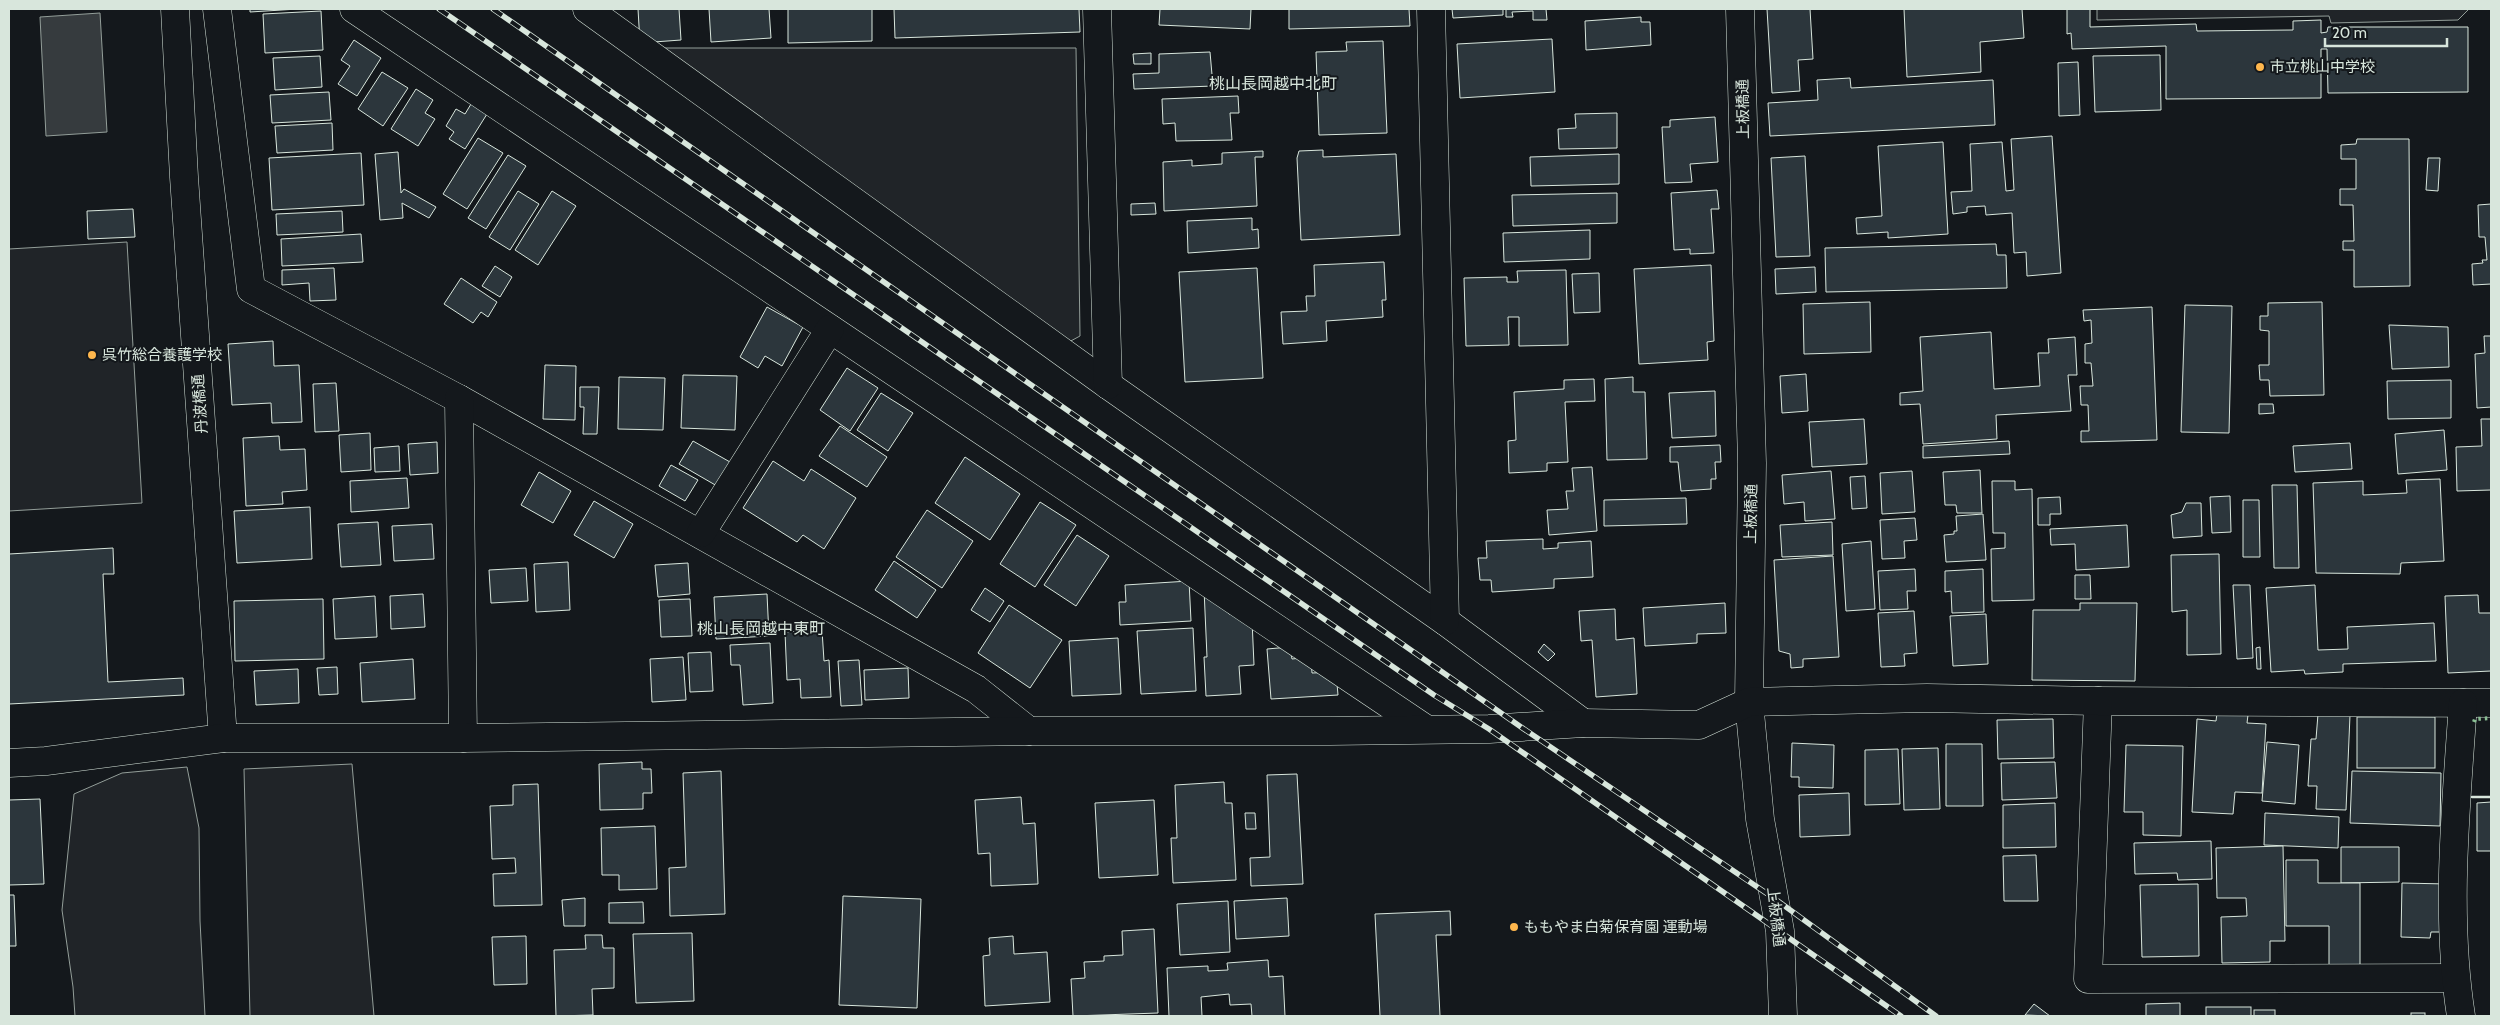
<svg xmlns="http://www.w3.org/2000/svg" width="2500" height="1025" font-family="Cabin,'Noto Sans JP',sans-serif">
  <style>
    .green { fill: #202428; stroke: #939e99 }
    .water { fill: #363b3e; stroke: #939e99 }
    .building { fill: #2c363c; stroke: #d8e6dc }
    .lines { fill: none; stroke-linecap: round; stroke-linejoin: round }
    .minor-casing { stroke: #d8e6dc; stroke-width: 29 }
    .minor { stroke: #14181c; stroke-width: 28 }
    .rail-casing { stroke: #d8e6dc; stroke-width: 5.5 }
    .rail { stroke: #14181c; stroke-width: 4; stroke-dasharray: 11; stroke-linecap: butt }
    .hedge { stroke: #8ac095; stroke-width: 4; stroke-dasharray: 2.5 4; stroke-linecap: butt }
    .wall { stroke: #d8e6dc; stroke-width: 2.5 }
    .poi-dot { fill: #ffb74d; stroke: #14181c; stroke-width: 2 }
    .labels { text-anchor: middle; stroke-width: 4; stroke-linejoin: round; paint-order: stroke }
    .poi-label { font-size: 15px; fill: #d8e6dc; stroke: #14181c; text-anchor: start }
    .street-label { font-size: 15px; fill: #d8e6dc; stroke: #14181c }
    .neighbourhood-label { font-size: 16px; fill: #d8e6dc; stroke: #14181c }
  </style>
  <rect width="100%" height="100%" fill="#14181c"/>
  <g class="green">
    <polygon points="2097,9 2469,9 2458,20 2331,23 2329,16 2097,20"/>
    <polygon points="656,48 1076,48 1080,336 1067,343"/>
    <polygon points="127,242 142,503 9,511 9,249"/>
    <polygon points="352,764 374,1016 250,1016 244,769"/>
    <polygon points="187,767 199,828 200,921 205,1016 75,1016 73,987 62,910 74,794 122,773"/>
  </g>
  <polygon class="water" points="100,13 107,132 46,136 40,17"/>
  <g class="building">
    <polygon points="250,9 298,9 250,12"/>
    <polygon points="638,9 679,9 681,40 640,43"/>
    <polygon points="709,9 769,9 771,38 711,42"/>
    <polygon points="788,9 872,9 872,41 788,43"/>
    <polygon points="894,9 1079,9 1080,32 895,38"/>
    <polygon points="1160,9 1251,9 1250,29 1159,25"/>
    <polygon points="1289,9 1409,9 1410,26 1289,29"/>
    <polygon points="1452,9 1503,9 1503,15 1453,18"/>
    <polygon points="1506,9 1546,9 1547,20 1533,20 1533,11 1512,12 1513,17 1506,17"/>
    <polygon points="1767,9 1810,9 1813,59 1798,60 1800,91 1772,93"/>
    <polygon points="1904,9 2022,9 2024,38 1980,42 1981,72 1907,77"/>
    <polygon points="2067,9 2090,9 2090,27 2196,24 2197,31 2293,30 2293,21 2321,20 2321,33 2327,32 2328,27 2468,27 2468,92 2328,93 2327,49 2321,49 2321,98 2166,99 2166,46 2072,49 2071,33 2067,34"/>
    <polygon points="321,11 323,50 265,53 263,14"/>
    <polygon points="1641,17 1641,22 1650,22 1651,45 1586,50 1585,21"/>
    <polygon points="1552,39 1555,92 1460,98 1457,44"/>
    <polygon points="354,40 381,58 357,96 338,84 350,66 341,60"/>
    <polygon points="1383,41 1387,133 1319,135 1316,52 1347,51 1346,42"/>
    <polygon points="1210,52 1213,86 1134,89 1133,74 1159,73 1159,54"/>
    <polygon points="1151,53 1151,64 1134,64 1133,54"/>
    <polygon points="2160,55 2161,110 2095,112 2093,56"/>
    <polygon points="320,56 322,87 275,90 273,58"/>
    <polygon points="2078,62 2080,115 2059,116 2058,63"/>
    <polygon points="382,72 408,88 383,126 358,109"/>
    <polygon points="1850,78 1851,88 1993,80 1995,125 1770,136 1768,103 1818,100 1817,80"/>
    <polygon points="416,89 433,100 425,113 435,119 418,146 391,129"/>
    <polygon points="329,92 331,120 272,123 270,95"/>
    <polygon points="1238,96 1239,113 1230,113 1232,140 1176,141 1175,123 1163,124 1162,99"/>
    <polygon points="471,104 487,114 465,149 449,139 454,132 446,126 456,109 465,114"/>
    <polygon points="1617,113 1617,148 1559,149 1558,129 1576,128 1575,114"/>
    <polygon points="1715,117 1718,162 1690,164 1692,182 1665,183 1662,127 1670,127 1670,120"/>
    <polygon points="332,123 333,150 277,153 275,126"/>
    <polygon points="2052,136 2061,273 2027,276 2026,252 2014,253 2012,213 1986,215 1985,206 1967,207 1967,212 1953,214 1951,192 1972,191 1970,144 2002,142 2006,191 2014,190 2011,139"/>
    <polygon points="478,138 503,153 467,209 443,194"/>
    <polygon points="2357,139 2409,139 2410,286 2354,287 2354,250 2343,250 2343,241 2354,241 2353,205 2340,205 2340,189 2356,189 2356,159 2341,159 2341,145 2356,144"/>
    <polygon points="1943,142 1948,234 1888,238 1888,232 1857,234 1856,218 1882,216 1878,146"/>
    <polygon points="1323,150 1323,157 1396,154 1400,235 1301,240 1297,158 1299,151"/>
    <polygon points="1263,151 1263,157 1255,157 1257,206 1164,211 1163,162 1192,160 1192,166 1222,164 1222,153"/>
    <polygon points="398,152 401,193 404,189 436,207 429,218 402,203 403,218 380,220 375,154"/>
    <polygon points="361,153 364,205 272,210 269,158"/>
    <polygon points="1619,154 1619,184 1531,186 1530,157"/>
    <polygon points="508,155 526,166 486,229 468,218"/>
    <polygon points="1805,156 1810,256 1776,257 1771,158"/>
    <polygon points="2428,158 2440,158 2438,191 2426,190"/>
    <polygon points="1717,190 1719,209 1711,209 1714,253 1690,254 1690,249 1674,250 1671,193"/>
    <polygon points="518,191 539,204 510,250 489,237"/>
    <polygon points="552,191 576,206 538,265 515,250"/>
    <polygon points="1617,193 1617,223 1513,226 1512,195"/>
    <polygon points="1155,203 1156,214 1131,215 1131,204"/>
    <polygon points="2491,204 2491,284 2473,285 2472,264 2483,263 2482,260 2487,260 2485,237 2479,237 2478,205"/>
    <polygon points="133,209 135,237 88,239 87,211"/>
    <polygon points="342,211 343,232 277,235 276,214"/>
    <polygon points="1252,218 1252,230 1258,229 1259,248 1188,253 1187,221"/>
    <polygon points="1590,230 1590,259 1504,262 1503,233"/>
    <polygon points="361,234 363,262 282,266 281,239"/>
    <polygon points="1996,244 1997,255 2006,255 2007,288 1826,292 1825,248"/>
    <polygon points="1384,262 1386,300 1382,300 1383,317 1326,321 1327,341 1283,344 1281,312 1307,311 1306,296 1315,296 1314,265"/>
    <polygon points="1711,265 1714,341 1707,342 1708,360 1639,364 1634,269"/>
    <polygon points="495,266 512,277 500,297 482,286"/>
    <polygon points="1815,267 1816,292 1776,294 1775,269"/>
    <polygon points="334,268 336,300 310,301 309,283 282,285 282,270"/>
    <polygon points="1257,268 1263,378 1185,382 1179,272"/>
    <polygon points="1566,270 1568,345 1519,346 1519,317 1508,317 1509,345 1466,346 1464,278 1507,277 1507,282 1518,282 1517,271"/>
    <polygon points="1599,273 1600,312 1574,313 1572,274"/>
    <polygon points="461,278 497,302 488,317 481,312 473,323 444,304"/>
    <polygon points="1870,302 1871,352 1804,354 1803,304"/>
    <polygon points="2322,302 2324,395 2270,396 2269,380 2260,380 2259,365 2269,365 2269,331 2260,330 2260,316 2268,316 2268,303"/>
    <polygon points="2185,305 2232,306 2229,433 2181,432"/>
    <polygon points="767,307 803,327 782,366 765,356 758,368 740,357"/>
    <polygon points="2152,307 2157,440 2081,442 2081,431 2089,431 2088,405 2081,405 2080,386 2093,386 2091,363 2085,363 2085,344 2092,343 2091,320 2084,321 2083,310"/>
    <polygon points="2389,325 2448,327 2449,367 2392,369"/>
    <polygon points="1991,332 1994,389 2040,386 2038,353 2049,353 2048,339 2075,337 2077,375 2068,375 2071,411 1996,415 1997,439 1923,444 1920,404 1900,405 1900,393 1923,391 1920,337"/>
    <polygon points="2484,336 2491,336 2491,407 2477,408 2475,354 2485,353"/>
    <polygon points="273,341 274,366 299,365 302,422 272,423 271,403 232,405 228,344"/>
    <polygon points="545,365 576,366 575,420 543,419"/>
    <polygon points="847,368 878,388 850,431 820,410"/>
    <polygon points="1806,374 1808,411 1782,413 1780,376"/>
    <polygon points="683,375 737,376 735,430 681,428"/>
    <polygon points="619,377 665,378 663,430 618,429"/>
    <polygon points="1633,377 1633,392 1645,392 1647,459 1607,460 1605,379"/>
    <polygon points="1594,379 1595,401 1565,402 1568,462 1547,463 1547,471 1509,473 1508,441 1516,440 1514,392 1564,389 1564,380"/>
    <polygon points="2451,380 2451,418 2388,419 2387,381"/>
    <polygon points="336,383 339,431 315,432 313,384"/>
    <polygon points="580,387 599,387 597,434 583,434 584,407 580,407"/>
    <polygon points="1715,391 1716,436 1672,438 1669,393"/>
    <polygon points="881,393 913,413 888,451 857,430"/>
    <polygon points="2259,404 2273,404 2274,413 2259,414"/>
    <polygon points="1864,419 1867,464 1812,467 1809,422"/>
    <polygon points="2481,419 2491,419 2491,490 2457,491 2456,447 2482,446"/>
    <polygon points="840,426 887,457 867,487 819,456"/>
    <polygon points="2444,430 2447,470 2398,474 2395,434"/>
    <polygon points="370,433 371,470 341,472 339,435"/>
    <polygon points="279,436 280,450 305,449 307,490 282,492 283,504 246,506 243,438"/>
    <polygon points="693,441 730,462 717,486 679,464"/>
    <polygon points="2009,441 2010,454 1923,458 1923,446"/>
    <polygon points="437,442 438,473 410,475 408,444"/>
    <polygon points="2350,443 2352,469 2295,472 2293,446"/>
    <polygon points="1720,445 1721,462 1715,462 1716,479 1711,479 1711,489 1681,491 1678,462 1670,462 1670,447"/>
    <polygon points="399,446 400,471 375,472 374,448"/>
    <polygon points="965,457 1020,494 990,540 935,503"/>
    <polygon points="773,461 804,481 811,469 856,498 824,549 803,535 797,542 743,508"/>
    <polygon points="671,465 698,480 685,501 659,486"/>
    <polygon points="1592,467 1597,531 1549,535 1547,510 1568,509 1566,491 1574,491 1572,468"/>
    <polygon points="1980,470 1982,513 1957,513 1956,505 1945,505 1943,472"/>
    <polygon points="1831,471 1835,519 1805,521 1804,502 1784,504 1782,475"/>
    <polygon points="1912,471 1915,512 1882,514 1880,473"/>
    <polygon points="539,472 571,491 553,523 521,505"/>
    <polygon points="1865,476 1867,508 1852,509 1850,477"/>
    <polygon points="407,478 409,508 351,512 350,481"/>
    <polygon points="2440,479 2444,561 2401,563 2400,574 2316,573 2313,483 2363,481 2363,495 2407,493 2406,480"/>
    <polygon points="1992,481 2015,481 2015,490 2032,489 2034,600 1992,601 1991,549 2005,548 2005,533 1993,533"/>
    <polygon points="2272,485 2297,485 2299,568 2274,568"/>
    <polygon points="2230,496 2231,532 2212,533 2210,497"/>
    <polygon points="2060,497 2061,514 2050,514 2050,525 2038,525 2038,498"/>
    <polygon points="1686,498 1687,524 1604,526 1604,500"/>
    <polygon points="2243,500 2259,500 2260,557 2243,557"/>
    <polygon points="594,501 633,524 614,558 574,535"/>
    <polygon points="1040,502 1076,525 1035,587 1000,564"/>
    <polygon points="2186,503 2201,503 2202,536 2173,538 2171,515 2182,512"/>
    <polygon points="310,507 312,559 237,563 234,511"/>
    <polygon points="927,510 973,541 942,588 896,557"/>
    <polygon points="1983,514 1986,560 1946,562 1944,535 1954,534 1954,531 1957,531 1956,516"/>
    <polygon points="1915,518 1917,540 1904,541 1905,558 1882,559 1880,520"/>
    <polygon points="378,522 381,565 341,567 338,524"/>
    <polygon points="1832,522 1833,555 1782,557 1780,525"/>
    <polygon points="432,524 434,559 394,561 392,526"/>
    <polygon points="2127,525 2129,567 2076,570 2075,544 2051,545 2050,529"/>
    <polygon points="1077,535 1109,556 1076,606 1044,585"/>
    <polygon points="1543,539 1543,549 1558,548 1558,543 1591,541 1593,577 1554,579 1554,588 1492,592 1491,580 1480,580 1478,558 1487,558 1486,541"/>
    <polygon points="1871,541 1875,609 1846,611 1842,544"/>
    <polygon points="113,548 114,574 103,574 108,682 183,678 184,695 9,704 9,554"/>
    <polygon points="2219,554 2221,654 2187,655 2187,610 2172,612 2171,555"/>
    <polygon points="1833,556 1839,657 1803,659 1803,667 1791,668 1790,654 1779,651 1774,560"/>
    <polygon points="894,561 936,590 917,618 875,590"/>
    <polygon points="568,562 570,610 536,612 534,564"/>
    <polygon points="688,563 690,594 658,597 655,565"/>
    <polygon points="526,568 528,601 491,603 489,570"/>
    <polygon points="1915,569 1916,591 1907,591 1908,609 1880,610 1878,571"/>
    <polygon points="1983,569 1984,612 1952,613 1951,591 1945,592 1945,571"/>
    <polygon points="2075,575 2090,575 2091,599 2075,599"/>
    <polygon points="1189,581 1191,621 1120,625 1119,602 1126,602 1125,585"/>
    <polygon points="2233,585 2250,585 2253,658 2237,659"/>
    <polygon points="2315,585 2318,650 2348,649 2347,627 2434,623 2436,661 2343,664 2343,672 2305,674 2304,670 2271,672 2266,588"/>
    <polygon points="985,588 1004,601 990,622 971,610"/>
    <polygon points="1204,589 1229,614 1241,612 1252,620 1254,665 1239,666 1241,694 1206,696 1204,657 1207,657"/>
    <polygon points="423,594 425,627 391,629 390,596"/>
    <polygon points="767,594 769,636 716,639 714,597"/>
    <polygon points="2478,595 2479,613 2491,613 2491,671 2448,673 2445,596"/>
    <polygon points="375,596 377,637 335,639 333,599"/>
    <polygon points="323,599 324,659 235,661 234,601"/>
    <polygon points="690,599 692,636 661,637 659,600"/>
    <polygon points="1725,603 1726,633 1697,634 1697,643 1645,646 1643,608"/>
    <polygon points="2080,603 2137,603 2135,681 2032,680 2033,610 2080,610"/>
    <polygon points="1009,605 1062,640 1030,688 978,653"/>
    <polygon points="1615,609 1616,640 1634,638 1637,694 1596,697 1592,640 1581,641 1579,611"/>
    <polygon points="1914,611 1917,653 1904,654 1905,666 1881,667 1878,613"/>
    <polygon points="1986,614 1988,664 1953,666 1950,616"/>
    <polygon points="1193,628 1196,691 1141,694 1137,631"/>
    <polygon points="822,630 824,661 829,660 831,697 801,698 800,679 787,680 785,632"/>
    <polygon points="1118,638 1121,694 1072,696 1069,641"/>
    <polygon points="770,643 773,703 743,705 740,665 731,665 730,645"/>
    <polygon points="1544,644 1555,654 1548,661 1538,652"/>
    <polygon points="1290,647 1292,659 1311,657 1312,673 1336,672 1338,695 1271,699 1267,649"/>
    <polygon points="2260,647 2261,669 2257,669 2256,648"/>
    <polygon points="711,652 713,691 690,692 688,653"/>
    <polygon points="683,657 686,700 652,702 650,659"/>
    <polygon points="413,659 415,699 362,702 360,663"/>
    <polygon points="859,660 862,705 841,706 838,661"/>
    <polygon points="337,667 338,694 319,695 317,668"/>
    <polygon points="908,668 909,698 865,700 864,670"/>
    <polygon points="298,669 299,703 256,705 254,671"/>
    <polygon points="2217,713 2248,715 2247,723 2266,724 2262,793 2235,792 2233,814 2192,812 2197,719 2216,721"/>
    <polygon points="2318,714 2350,715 2346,810 2316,809 2317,786 2308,786 2311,739 2316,739"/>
    <rect x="2357" y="717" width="78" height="51"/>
    <polygon points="2053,719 2054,758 1998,759 1997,720"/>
    <polygon points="2267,742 2299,745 2295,804 2262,801"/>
    <polygon points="1792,743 1834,745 1833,788 1799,787 1799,777 1791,777"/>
    <polygon points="1946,744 1982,744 1983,806 1946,806"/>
    <polygon points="2126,745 2183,746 2181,836 2143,835 2143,812 2124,812"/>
    <polygon points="1938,748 1940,809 1904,810 1902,749"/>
    <polygon points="1898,749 1900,804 1865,805 1865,750"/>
    <polygon points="642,762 642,769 651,769 652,793 643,793 643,809 600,810 599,764"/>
    <polygon points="2055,762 2057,798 2002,800 2001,763"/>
    <polygon points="721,771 725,914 670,916 669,868 686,867 683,773"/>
    <polygon points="2352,771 2441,773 2440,826 2350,823"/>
    <polygon points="1297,774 1303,884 1251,886 1250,858 1270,857 1267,775"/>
    <polygon points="1224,782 1225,803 1232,803 1236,880 1173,883 1171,838 1177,838 1175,785"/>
    <polygon points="538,784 542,905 494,906 493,874 516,873 515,858 492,859 490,806 513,805 513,785"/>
    <polygon points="1849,793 1850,835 1800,837 1799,795"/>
    <polygon points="1021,797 1023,824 1035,823 1038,884 991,886 990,853 978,854 975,800"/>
    <polygon points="40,799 44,884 9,885 9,800"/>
    <polygon points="1154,800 1158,875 1099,878 1095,803"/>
    <polygon points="2491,802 2491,851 2477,851 2477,803"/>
    <polygon points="2055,803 2056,847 2003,848 2003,805"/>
    <polygon points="1245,813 1255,813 1256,829 1246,829"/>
    <polygon points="2265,813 2339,817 2338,848 2264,845"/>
    <polygon points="655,826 657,889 619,890 619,875 602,875 601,828"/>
    <polygon points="2211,841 2212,879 2178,880 2177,873 2135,874 2134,843"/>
    <polygon points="2283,846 2285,941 2270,941 2270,962 2222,963 2221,917 2247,916 2246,898 2217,898 2216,848"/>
    <polygon points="2341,847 2399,847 2399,882 2341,883"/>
    <polygon points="2036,855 2038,901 2004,901 2003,856"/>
    <polygon points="2286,860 2318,860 2318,883 2360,883 2360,967 2329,967 2329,926 2286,926"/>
    <polygon points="2402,883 2447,884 2446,932 2431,932 2430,938 2401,937"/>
    <polygon points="2198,884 2199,956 2142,957 2140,885"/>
    <polygon points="9,895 14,895 16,946 9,946"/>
    <polygon points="843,896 921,899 917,1008 839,1005"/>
    <polygon points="585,898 585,926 564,926 562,900"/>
    <polygon points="1287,898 1289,936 1236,939 1234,901"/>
    <polygon points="1228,901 1230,952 1180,955 1177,904"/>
    <polygon points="643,902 644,923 609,923 609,903"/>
    <polygon points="1450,911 1451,935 1436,935 1440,1016 1380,1016 1375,914"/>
    <polygon points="1154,929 1158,1013 1073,1016 1071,979 1085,978 1084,962 1104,961 1104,956 1123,955 1122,931"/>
    <polygon points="692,933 694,1001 636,1003 633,934"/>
    <polygon points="585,935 602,935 603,948 614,948 614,988 592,989 593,1015 556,1016 554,950 586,949"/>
    <polygon points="526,936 527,984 494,985 492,937"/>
    <polygon points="1013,936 1014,954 1047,952 1050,1002 985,1006 983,956 990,955 989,938"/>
    <polygon points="1268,960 1269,977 1283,976 1285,1016 1252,1016 1251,1004 1230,1005 1229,994 1201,997 1202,1016 1169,1016 1167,968 1208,966 1208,971 1228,970 1227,963"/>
    <polygon points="2180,1003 2180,1016 2146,1016 2146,1004"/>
    <polygon points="2034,1004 2050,1016 2025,1015"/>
    <rect x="2206" y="1007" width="45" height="9"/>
    <rect x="2254" y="1010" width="21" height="6"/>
    <rect x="2411" y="1013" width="14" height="3"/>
  </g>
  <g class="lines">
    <g class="minor-casing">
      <g id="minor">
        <polyline points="175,9 184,177 223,738"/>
        <polyline points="217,9 251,289 459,399 976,689 1029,731"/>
        <polyline points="354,9 1426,729"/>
        <polyline points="587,9 1108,385 1445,621 1583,723"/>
        <polyline points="1097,9 1108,385"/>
        <polyline points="1431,9 1445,621"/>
        <polyline points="1740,9 1752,463 1749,702 1760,819 1780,931 1783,1016"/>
        <polyline points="459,399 463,738"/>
        <polyline points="701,533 830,329"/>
        <polyline points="2098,701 2088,979 2455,978"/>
        <polyline points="9,763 46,761 223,738 463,738 1029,731 1330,731 1489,729 1583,723 1699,725 1749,702 1927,698 2098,701 2491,703"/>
        <path d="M2461,1016c-16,-103 -5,-209 2,-313"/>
      </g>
    </g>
    <use href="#minor" class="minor"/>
    <g class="rail-casing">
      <g id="rail">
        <polyline points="439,9 1434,695 1489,729 1901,1016"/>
        <polyline points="493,9 1521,727 1775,899 1936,1016"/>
      </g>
    </g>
    <use href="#rail" class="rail"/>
    <polyline class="hedge" points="2474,722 2475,719 2491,718"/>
    <polyline class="wall" points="2472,797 2491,797"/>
  </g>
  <g class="poi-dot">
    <circle cx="2260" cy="67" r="5"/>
    <circle cx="92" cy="355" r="5"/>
    <circle cx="1514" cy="927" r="5"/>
  </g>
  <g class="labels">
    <g class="poi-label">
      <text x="2270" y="72">市立桃山中学校</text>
      <text x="102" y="360">呉竹総合養護学校</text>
      <text x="1524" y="932">ももやま白菊保育園 運動場</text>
    </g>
    <g class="street-label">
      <text transform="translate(1743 109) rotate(-91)" y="5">上板橋通</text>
      <text transform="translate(200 404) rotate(-94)" y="5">丹波橋通</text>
      <text transform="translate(1751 514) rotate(-89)" y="5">上板橋通</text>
      <text transform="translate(1776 917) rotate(83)" y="5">上板橋通</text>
    </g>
    <g class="neighbourhood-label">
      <text x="1273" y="89">桃山長岡越中北町</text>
      <text x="761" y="634">桃山長岡越中東町</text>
    </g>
  </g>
  <rect width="2500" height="1025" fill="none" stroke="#d8e6dc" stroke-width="20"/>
  <path d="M2325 38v8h122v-8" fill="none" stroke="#d8e6dc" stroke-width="2.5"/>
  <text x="2332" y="38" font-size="15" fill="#d8e6dc" stroke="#14181c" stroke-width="4" paint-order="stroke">20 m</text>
</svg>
